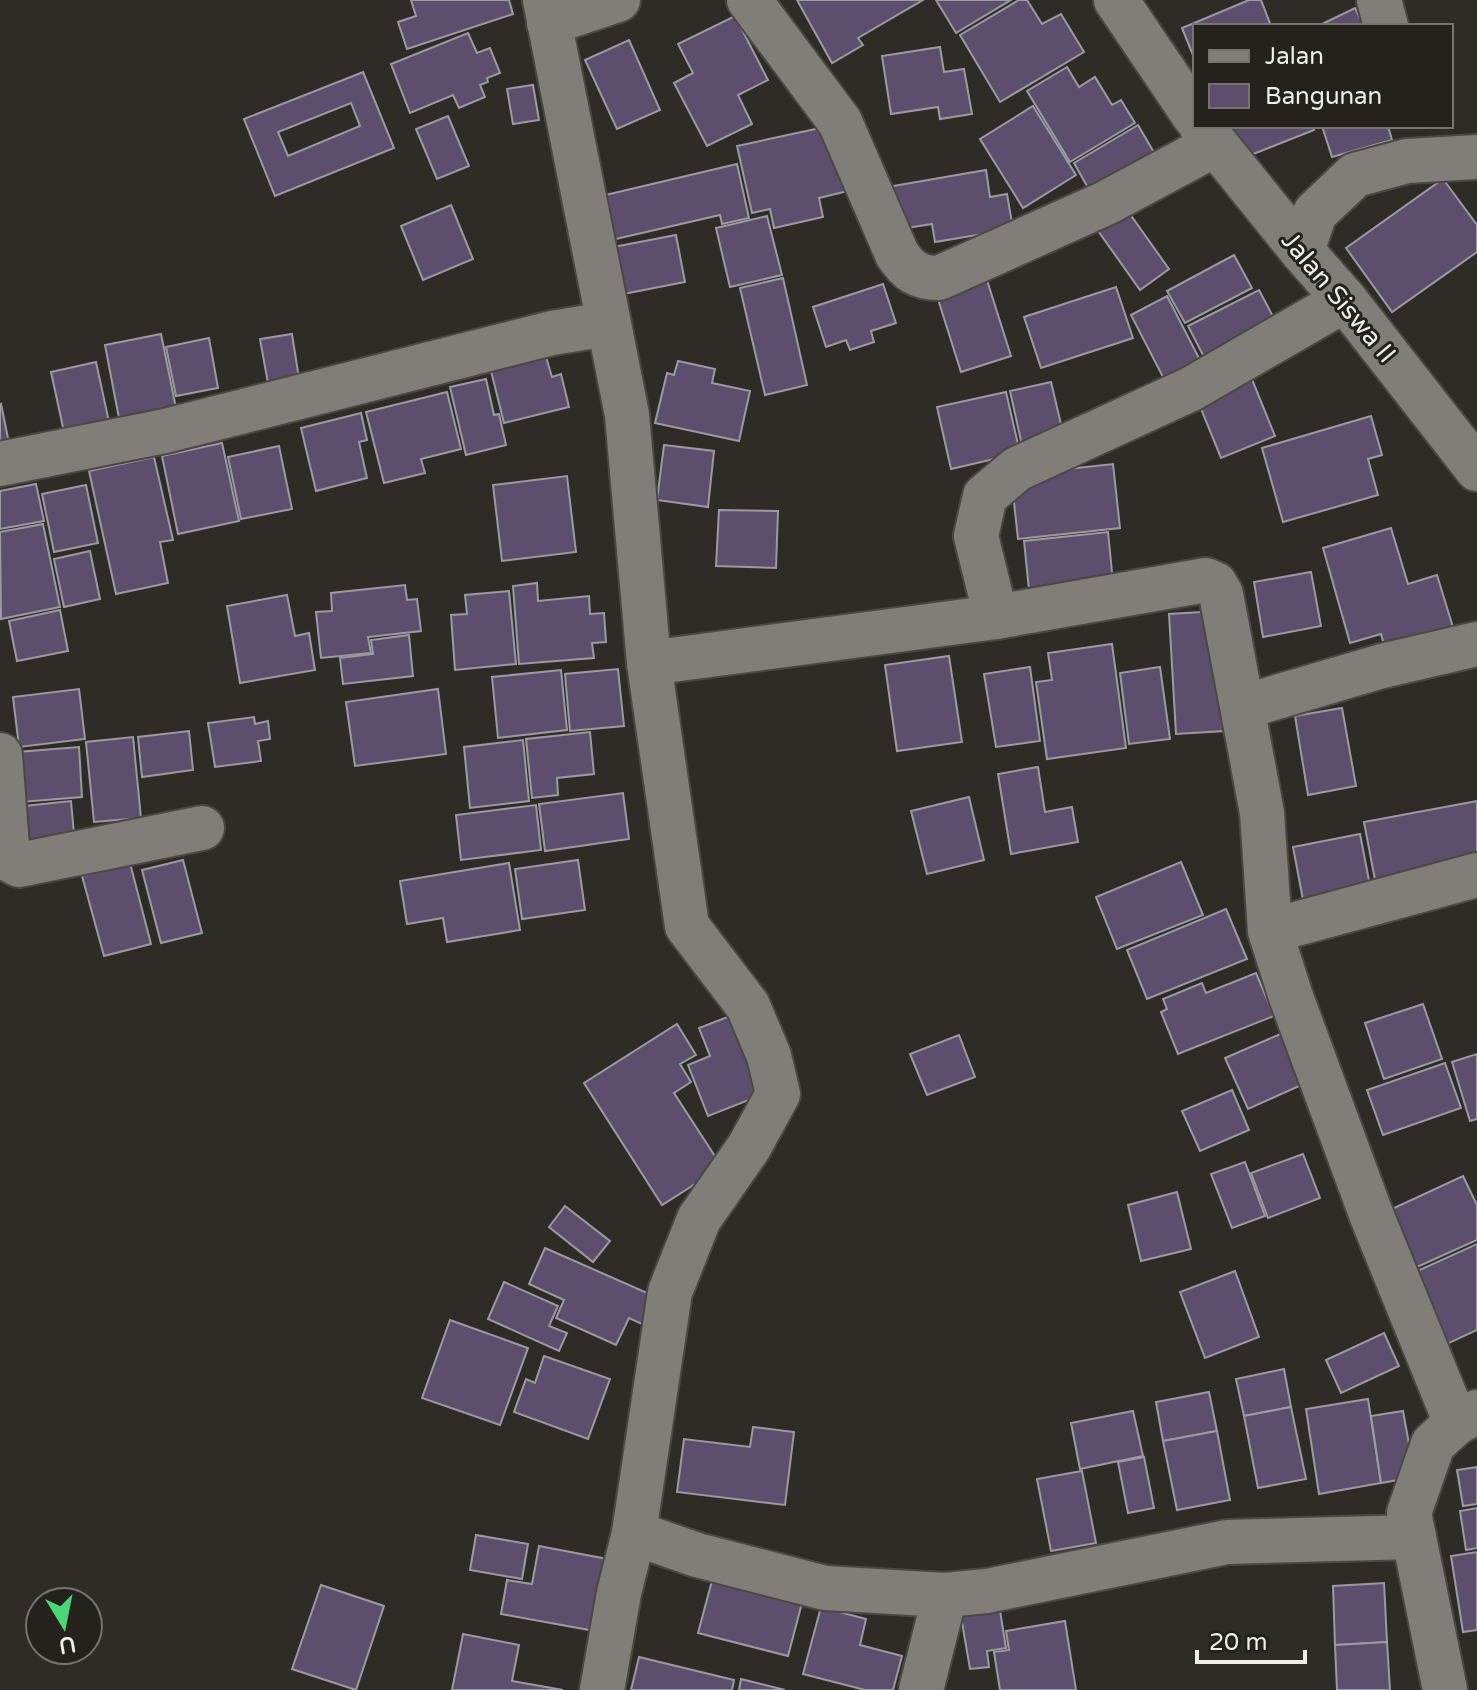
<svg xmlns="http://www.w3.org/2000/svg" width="1477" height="1690" font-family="'Varela Round',sans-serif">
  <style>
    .building { fill: #5c4f6d; stroke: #9c9aa0; stroke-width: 2; fill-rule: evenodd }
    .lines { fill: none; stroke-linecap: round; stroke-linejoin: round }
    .minor-casing { stroke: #4b4844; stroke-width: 48 }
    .minor { stroke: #817d78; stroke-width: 44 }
    .labels { text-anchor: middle; stroke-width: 6; stroke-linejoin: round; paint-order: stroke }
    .street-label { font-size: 26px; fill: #efedea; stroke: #25221e }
  </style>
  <rect width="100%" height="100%" fill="#2f2c28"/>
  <g class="building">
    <polygon points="411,0 509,0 513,14 407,49 398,22 416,16"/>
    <polygon points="797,0 923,0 858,38 863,45 832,63"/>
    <polygon points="936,0 1011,0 956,33"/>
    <polygon points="1019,0 1027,0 1042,24 1061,14 1084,52 1000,102 960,35"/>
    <polygon points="1249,0 1261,0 1271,26 1195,26 1195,60 1182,28"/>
    <polygon points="1355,8 1364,26 1318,26"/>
    <polygon points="735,16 768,80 738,95 752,124 707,146 674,83 693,73 678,44"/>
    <polygon points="468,33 477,53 490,48 500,73 487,78 488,82 480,85 485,97 459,108 453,95 410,113 391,64"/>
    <polygon points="629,40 660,110 617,129 585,60"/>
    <polygon points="940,47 944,72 964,69 972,114 940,119 938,107 891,114 882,56"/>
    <polygon points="1067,67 1079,87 1095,77 1112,105 1121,100 1135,123 1070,162 1027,91"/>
    <path d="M363,72l31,76 -119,48 -31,-77zM351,103l9,23 -72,30 -10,-24z"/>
    <polygon points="533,85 539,120 513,124 507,89"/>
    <polygon points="1033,106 1076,175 1023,208 980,139"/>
    <polygon points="448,116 469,166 437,179 416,129"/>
    <polygon points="834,125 848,191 819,198 823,217 774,228 770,209 752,213 737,146"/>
    <polygon points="1138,125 1159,161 1095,200 1074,163"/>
    <polygon points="1231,126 1312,126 1314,130 1243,158"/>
    <polygon points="1322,126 1388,126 1392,140 1332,157"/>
    <polygon points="737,164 749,218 722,224 720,215 607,241 597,197"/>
    <polygon points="986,170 990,197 1007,194 1013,229 935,242 932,224 901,229 893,186"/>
    <polygon points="1443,179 1477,225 1477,252 1392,312 1346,248"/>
    <polygon points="451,205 473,259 423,280 401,226"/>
    <polygon points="1125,207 1169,269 1140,290 1096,228"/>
    <polygon points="767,216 782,275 730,287 716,228"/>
    <polygon points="676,235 685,282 613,296 603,249"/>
    <polygon points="1234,255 1252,288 1185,323 1167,291"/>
    <polygon points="986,277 1011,356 961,372 936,293"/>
    <polygon points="783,278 807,385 765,395 740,288"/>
    <polygon points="883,284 896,323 871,331 874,342 850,350 846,340 826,347 813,307"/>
    <polygon points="1116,287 1133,338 1041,368 1024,317"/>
    <polygon points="1259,290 1279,328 1208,365 1188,326"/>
    <polygon points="1167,296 1201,362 1165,381 1131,315"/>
    <polygon points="161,334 178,418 121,429 105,345"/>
    <polygon points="292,334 300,385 269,389 260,339"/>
    <polygon points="209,338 218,388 176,396 166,347"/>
    <polygon points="546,357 552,377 561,374 569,407 504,423 491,371"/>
    <polygon points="678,361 715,369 712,383 750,391 739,441 655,423 667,373 674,375"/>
    <polygon points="96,362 109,422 64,432 51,372"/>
    <polygon points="1249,372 1275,436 1221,458 1195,394"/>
    <polygon points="486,379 494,415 499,414 506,445 466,455 450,387"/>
    <polygon points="1051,382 1065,441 1023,450 1010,391"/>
    <polygon points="447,392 461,449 421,459 425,473 384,483 366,412"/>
    <polygon points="1006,392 1020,453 951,469 937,407"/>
    <polygon points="1,404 10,448 0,451 0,405"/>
    <polygon points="361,413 367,440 359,442 367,478 316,491 301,428"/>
    <polygon points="1371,416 1382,455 1368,459 1378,495 1283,522 1262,448"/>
    <polygon points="222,443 239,521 178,534 162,456"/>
    <polygon points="664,445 714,451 708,507 657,500"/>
    <polygon points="279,446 292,509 241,519 228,457"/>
    <polygon points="154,457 173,540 160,542 168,583 116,594 89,471"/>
    <polygon points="1113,464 1120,528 1018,539 1011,475"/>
    <polygon points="567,476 576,552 502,561 493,485"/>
    <polygon points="36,484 44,521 0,529 0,491"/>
    <polygon points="86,485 98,543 54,552 42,494"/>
    <polygon points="719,510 778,511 776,568 716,566"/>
    <polygon points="43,524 60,607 1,619 0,532"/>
    <polygon points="1391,528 1408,584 1437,575 1456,637 1387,656 1381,634 1350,643 1323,548"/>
    <polygon points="1108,532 1113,582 1029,590 1024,541"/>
    <polygon points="90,551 100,599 64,607 54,559"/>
    <polygon points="1311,572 1321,626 1263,637 1254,582"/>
    <polygon points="537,583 538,601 589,596 590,614 604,613 606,642 592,643 594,658 519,664 513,586"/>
    <polygon points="405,585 407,600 417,599 421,631 368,637 371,653 321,658 316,612 332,611 331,593"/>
    <polygon points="509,591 516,664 455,670 451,615 467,614 465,595"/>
    <polygon points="287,595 295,636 309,633 315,670 240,683 227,606"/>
    <polygon points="60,610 68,651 17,661 9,621"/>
    <polygon points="1218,611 1225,731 1176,734 1169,614"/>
    <polygon points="409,635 413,676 343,684 340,658 373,654 371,640"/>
    <polygon points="1112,644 1126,748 1047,759 1036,682 1052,680 1048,653"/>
    <polygon points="949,656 962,742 897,751 885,665"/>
    <polygon points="1030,667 1040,741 996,747 984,674"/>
    <polygon points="1160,667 1170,739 1129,744 1120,673"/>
    <polygon points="618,669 624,726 570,731 565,674"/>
    <polygon points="561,670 567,730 498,738 492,677"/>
    <polygon points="79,689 85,739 19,747 13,697"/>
    <polygon points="438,689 446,754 355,766 346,702"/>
    <polygon points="1342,708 1356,786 1308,795 1295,716"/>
    <polygon points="254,717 255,724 268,721 270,739 258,741 261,761 215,767 208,723"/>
    <polygon points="189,731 193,770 142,777 138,737"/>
    <polygon points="590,732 594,774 557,778 558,795 532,798 526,739"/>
    <polygon points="133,737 141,818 94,822 86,742"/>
    <polygon points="523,740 529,801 470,808 464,747"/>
    <polygon points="79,747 82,797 21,802 17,752"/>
    <polygon points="1038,767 1045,812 1072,807 1078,842 1011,854 998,774"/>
    <polygon points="623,793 629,839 545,851 539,804"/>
    <polygon points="969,797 984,860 927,874 911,811"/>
    <polygon points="71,801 75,845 19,850 15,807"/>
    <polygon points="1477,801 1477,861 1375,880 1364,822"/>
    <polygon points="536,805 541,850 461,860 456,815"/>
    <polygon points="1360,834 1371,891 1304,905 1293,847"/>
    <polygon points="183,860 202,933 161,943 142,870"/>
    <polygon points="578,860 585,910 522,919 515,869"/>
    <polygon points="1181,862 1203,915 1117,949 1096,897"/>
    <polygon points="130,863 151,944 104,956 82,876"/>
    <polygon points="509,863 520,930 447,942 443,918 407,924 400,881"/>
    <polygon points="1226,909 1247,959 1147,999 1127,950"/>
    <polygon points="1256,973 1274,1016 1178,1054 1161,1012 1167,1009 1163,999 1202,983 1206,993"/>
    <polygon points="1423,1004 1442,1059 1384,1079 1365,1023"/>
    <polygon points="738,1013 769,1092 708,1116 688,1065 710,1056 699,1028"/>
    <polygon points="677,1024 696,1055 680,1064 691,1082 674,1093 722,1167 662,1205 584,1083"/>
    <polygon points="1285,1032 1308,1082 1248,1109 1225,1058"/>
    <polygon points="959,1035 975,1077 927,1095 910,1054"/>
    <polygon points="1477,1054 1477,1119 1470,1121 1452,1062"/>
    <polygon points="1445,1063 1461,1108 1383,1135 1367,1090"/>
    <polygon points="1232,1090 1249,1130 1200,1151 1182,1111"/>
    <polygon points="1303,1154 1320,1198 1268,1218 1251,1173"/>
    <polygon points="1245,1162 1265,1216 1232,1228 1211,1174"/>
    <polygon points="1463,1176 1477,1205 1477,1240 1406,1272 1379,1215"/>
    <polygon points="1177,1192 1191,1249 1141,1261 1128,1205"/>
    <polygon points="565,1206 610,1241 593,1262 549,1227"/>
    <polygon points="1477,1244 1477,1330 1434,1350 1402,1278"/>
    <polygon points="545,1248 654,1296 642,1324 629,1318 616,1345 556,1318 564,1300 529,1284"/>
    <polygon points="1235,1271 1259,1337 1205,1358 1180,1292"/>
    <polygon points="504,1282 558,1306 549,1326 567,1333 559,1351 488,1319"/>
    <polygon points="450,1320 528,1348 500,1425 422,1398"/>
    <polygon points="1384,1333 1399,1366 1341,1393 1326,1360"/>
    <polygon points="544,1356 610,1379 588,1439 514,1412 526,1379 535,1383"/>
    <polygon points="1284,1369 1291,1407 1244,1416 1236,1379"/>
    <polygon points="1209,1392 1217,1431 1163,1441 1156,1402"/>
    <polygon points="1368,1399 1381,1483 1319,1494 1306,1409"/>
    <polygon points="1291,1407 1306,1479 1258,1488 1244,1416"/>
    <polygon points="1133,1411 1143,1456 1080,1469 1071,1423"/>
    <polygon points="1403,1411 1415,1477 1381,1483 1371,1416"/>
    <polygon points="753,1427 794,1432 785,1505 677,1492 684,1439 750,1447"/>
    <polygon points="1217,1431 1230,1500 1177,1510 1163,1441"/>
    <polygon points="1144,1457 1154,1508 1128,1513 1118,1462"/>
    <polygon points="1477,1467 1477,1504 1463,1506 1457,1470"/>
    <polygon points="1082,1471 1096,1543 1051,1551 1037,1479"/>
    <polygon points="1477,1508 1477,1548 1466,1550 1460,1511"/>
    <polygon points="476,1535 528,1544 522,1579 470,1570"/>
    <polygon points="539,1546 618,1561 595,1631 501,1614 507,1580 532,1584"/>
    <polygon points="1477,1552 1477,1630 1463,1632 1451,1556"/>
    <polygon points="713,1577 803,1599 788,1656 698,1633"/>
    <polygon points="1384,1583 1387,1642 1335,1645 1333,1586"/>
    <polygon points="321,1585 384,1606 356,1690 292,1669"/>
    <polygon points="998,1598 1006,1648 987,1651 989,1667 970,1669 959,1605"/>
    <polygon points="821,1607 866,1619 860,1645 902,1656 893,1690 865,1690 803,1674"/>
    <polygon points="1065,1621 1076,1690 1000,1690 994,1652 1009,1650 1006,1631"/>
    <polygon points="463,1634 519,1645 512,1681 563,1690 452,1690"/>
    <polygon points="1387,1642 1390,1690 1337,1690 1335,1645"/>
    <polygon points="639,1657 734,1680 732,1690 631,1690"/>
    <polygon points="741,1679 785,1690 739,1690"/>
  </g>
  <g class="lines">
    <g class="minor-casing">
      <g id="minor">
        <polyline points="545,0 627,415 649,663 687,926 748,1006 769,1056 778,1094 749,1147 699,1219 670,1292 634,1533 619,1593 602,1690"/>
        <path d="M749,0l91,122 57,132c11,17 21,24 42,24l167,-75 108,-58"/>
        <polyline points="1116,0 1195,117"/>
        <polyline points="1379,0 1386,26"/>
        <polyline points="549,23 618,0"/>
        <polyline points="1201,126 1302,251 1345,300 1477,469"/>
        <polyline points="1302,251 1315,213 1355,175 1407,161 1477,157"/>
        <polyline points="0,464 165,431 552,333 607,324"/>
        <polyline points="996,617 976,536 985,496 1017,469 1191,389 1345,300"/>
        <polyline points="649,663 996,617 1206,580 1215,584 1221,594 1262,813 1270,931 1291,997 1371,1214 1456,1423"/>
        <polyline points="1243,707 1382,666 1477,644"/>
        <polyline points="0,755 8,859 19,865 202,828"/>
        <polyline points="1270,931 1477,875"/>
        <polyline points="634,1533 697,1555 825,1588 945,1595 987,1591 1227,1542 1414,1537"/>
        <polyline points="921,1690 945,1595"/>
        <polyline points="1445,1690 1409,1513 1433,1444 1456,1423 1477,1412"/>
      </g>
    </g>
    <use href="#minor" class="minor"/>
  </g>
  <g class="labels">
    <g class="street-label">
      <text transform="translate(1339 297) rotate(50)" y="9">Jalan Siswa II</text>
    </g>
  </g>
  <rect x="1193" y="24" width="260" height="104" fill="#25221e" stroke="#767370" stroke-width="2"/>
  <rect x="1209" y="50" width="40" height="12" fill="#817d78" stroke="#767370" stroke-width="2"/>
  <text x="1265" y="64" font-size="24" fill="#efedea">Jalan</text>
  <rect x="1209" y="84" width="40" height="24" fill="#5c4f6d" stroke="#767370" stroke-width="2"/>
  <text x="1265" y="104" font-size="24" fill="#efedea">Bangunan</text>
  <g transform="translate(64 1626) rotate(170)"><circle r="38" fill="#25221e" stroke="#767370" stroke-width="2"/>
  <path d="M0-6L14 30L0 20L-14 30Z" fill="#4ad677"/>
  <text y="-12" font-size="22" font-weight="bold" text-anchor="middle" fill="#efedea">U</text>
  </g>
  <path d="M1197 1650v12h108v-12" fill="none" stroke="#efedea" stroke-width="4"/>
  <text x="1209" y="1650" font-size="24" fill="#efedea" stroke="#25221e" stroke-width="6" paint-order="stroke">20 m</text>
</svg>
